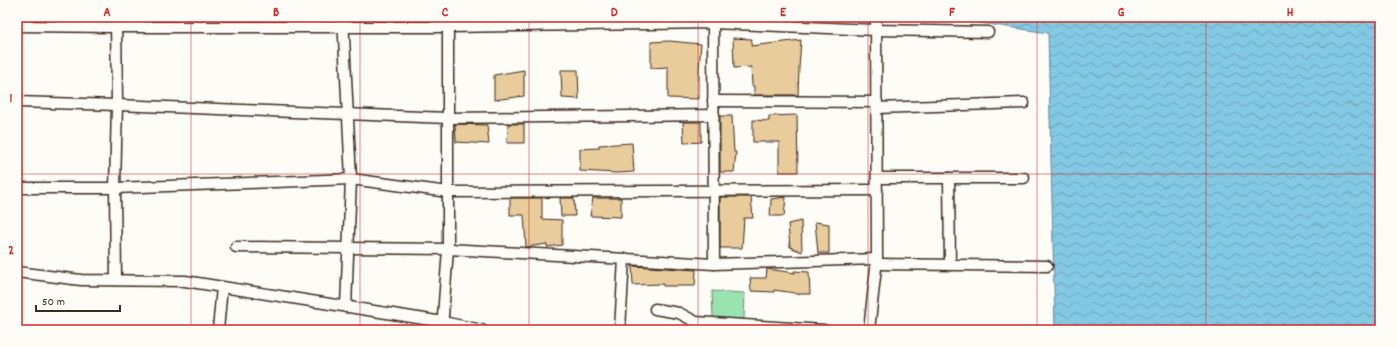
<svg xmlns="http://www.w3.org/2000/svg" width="1397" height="347" font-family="Dekko,sans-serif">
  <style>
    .green { fill: #9ae3b1; stroke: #6a8668 }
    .water { fill: url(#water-waves); stroke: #668995 }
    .building { fill: #e9cc9c; stroke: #3b2a1e }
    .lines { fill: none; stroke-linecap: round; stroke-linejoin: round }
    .minor-casing { stroke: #3b2a1e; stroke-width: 13 }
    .minor { stroke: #fdfcf7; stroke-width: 10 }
    .grid { fill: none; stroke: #d62828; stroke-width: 1; stroke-opacity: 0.55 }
    .neatline { fill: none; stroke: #d62828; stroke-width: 1.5 }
    .grid-label { font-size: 13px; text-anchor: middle; font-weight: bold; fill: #d62828 }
  </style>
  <defs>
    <pattern id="water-waves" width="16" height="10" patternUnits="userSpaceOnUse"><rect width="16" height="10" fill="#83c9e4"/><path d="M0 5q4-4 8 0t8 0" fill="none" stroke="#6ca3b8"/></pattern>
  </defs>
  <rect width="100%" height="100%" fill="#fdfcf7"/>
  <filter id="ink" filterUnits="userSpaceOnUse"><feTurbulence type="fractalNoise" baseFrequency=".025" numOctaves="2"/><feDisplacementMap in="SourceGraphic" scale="8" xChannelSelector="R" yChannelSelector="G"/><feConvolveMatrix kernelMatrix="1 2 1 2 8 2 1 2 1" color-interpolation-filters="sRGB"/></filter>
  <g filter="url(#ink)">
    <polygon class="green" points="712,291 745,293 744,319 713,318"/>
    <polygon class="water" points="940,17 1380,17 1380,330 1055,330 1048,33"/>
    <g class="building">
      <polygon points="733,38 752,39 751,46 801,40 799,68 798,95 754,95 754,86 752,86 751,67 734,68"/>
      <polygon points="669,41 701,44 699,70 699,99 668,98 668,67 651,68 651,42"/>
      <polygon points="524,70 524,96 494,100 494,75"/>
      <polygon points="561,70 578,70 579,99 562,98"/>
      <polygon points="797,115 798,172 779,172 779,142 753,142 753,120 769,121 769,116"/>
      <polygon points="720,116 732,116 734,152 736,152 734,172 720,172"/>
      <polygon points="683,122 701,122 701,142 684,143"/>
      <polygon points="455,124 487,125 489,144 456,142"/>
      <polygon points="508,124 524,124 524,143 507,143"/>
      <polygon points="632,143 634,172 617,173 580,171 580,149 599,148 599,145"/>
      <polygon points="720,197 751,197 753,218 744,218 742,248 720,248"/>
      <polygon points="786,197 784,216 770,216 771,199"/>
      <polygon points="510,198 542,198 542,219 562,220 562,245 547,247 547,244 526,247 524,215 510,215"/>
      <polygon points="560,198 574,198 575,216 561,216"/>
      <polygon points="593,198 621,198 621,217 590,216"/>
      <polygon points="801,221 802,252 790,247 788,224"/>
      <polygon points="815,222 829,224 829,253 818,253"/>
      <polygon points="632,266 696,270 695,286 663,286 663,284 633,285"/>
      <polygon points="767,269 795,273 794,271 809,272 810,294 795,294 795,293 774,290 774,292 751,291 750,278 766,278"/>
    </g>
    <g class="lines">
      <g class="minor-casing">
        <g id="minor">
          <polyline points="343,17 351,179 346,307"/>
          <polyline points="713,18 714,264"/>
          <polyline points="17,26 116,27 448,27 713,23 876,30 988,32"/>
          <polyline points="713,101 877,102"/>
          <polyline points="17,102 117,105 448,118 714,115"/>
          <polyline points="877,108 1024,103"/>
          <polyline points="877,178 1024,178"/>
          <polyline points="949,178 950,265"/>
          <polyline points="17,188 115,188 351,179 448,192 877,190"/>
          <polyline points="236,247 448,249 714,264 877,259"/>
          <polyline points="876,264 1047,266"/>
          <polyline points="17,272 81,280 185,281 443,322 482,330"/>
          <polyline points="116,280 115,188 117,105 116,17"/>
          <polyline points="655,309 679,313 696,322 824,330"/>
          <polyline points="218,330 222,287"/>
          <polyline points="442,330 448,249 448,17"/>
          <polyline points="620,330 624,259"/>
          <polyline points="869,330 877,259 876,17"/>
        </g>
      </g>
      <use href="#minor" class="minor"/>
    </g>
  </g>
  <path class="grid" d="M191,17v313M360,17v313M529,17v313M698,17v313M868,17v313M1037,17v313M1206,17v313M17,174h1363"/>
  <rect width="1397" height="347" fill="none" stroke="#fdfcf7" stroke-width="44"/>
  <path d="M36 305v6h84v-6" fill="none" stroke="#3b2a1e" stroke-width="2"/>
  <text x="42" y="305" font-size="12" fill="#3b2a1e" stroke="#fdfcf7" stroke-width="3" paint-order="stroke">50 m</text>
  <rect x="22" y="22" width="1353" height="303" class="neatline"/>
  <g class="grid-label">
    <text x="107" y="16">A</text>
    <text x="276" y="16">B</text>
    <text x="445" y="16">C</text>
    <text x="614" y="16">D</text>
    <text x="783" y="16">E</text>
    <text x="952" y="16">F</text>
    <text x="1121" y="16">G</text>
    <text x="1290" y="16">H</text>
    <text x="11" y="102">1</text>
    <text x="11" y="254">2</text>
  </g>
</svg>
